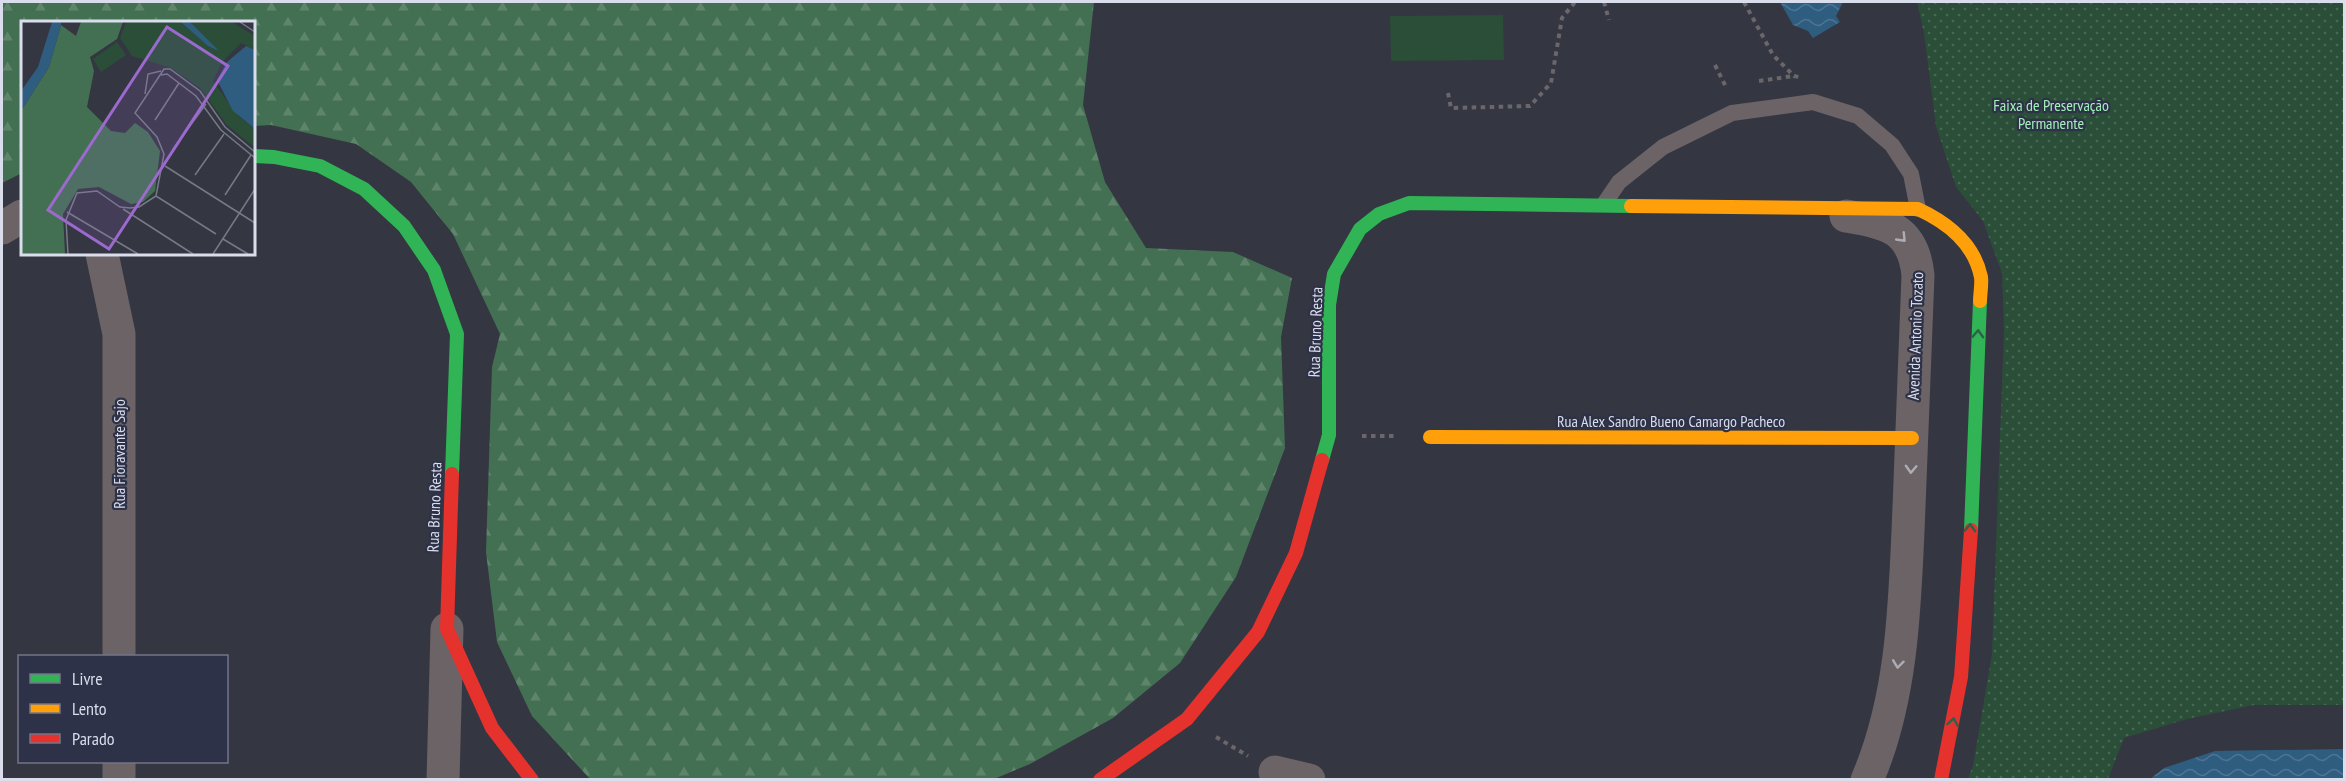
<svg xmlns="http://www.w3.org/2000/svg" width="2346" height="781" font-family="'PT Sans Narrow',sans-serif">
  <style>
    .grass { fill: #2a4e37 }
    .forest { fill: url(#forest-firs) }
    .park { fill: url(#park-dots) }
    .water { fill: url(#water-waves) }
    .lines { fill: none; stroke-linecap: round; stroke-linejoin: round }
    .path { stroke: #6a666a; stroke-width: 4; stroke-dasharray: 4.5 4.5; stroke-linecap: butt }
    .lane { stroke: #6b6365; stroke-width: 16 }
    .street { stroke: #6b6365; stroke-width: 33 }
    .fast { stroke: #30b455; stroke-width: 14 }
    .slow { stroke: #ff9f0a; stroke-width: 14 }
    .jam { stroke: #e5322d; stroke-width: 14 }
    .oneway { stroke: #aeacb5 }
    .oneway2 { stroke: #2f604d }
    .labels { text-anchor: middle; stroke-width: 4.5; stroke-linejoin: round; paint-order: stroke }
    .park-label { font-size: 16px; fill: #a2f1b8; stroke: #2e3248 }
    .street-label { font-size: 16px; fill: #daddeb; stroke: #2e3248 }
    .inset-road { fill: none; stroke: #767986; stroke-width: 1.5 }
    .view { fill: #9c6ace; fill-opacity: 0.15; stroke: #9c6ace; stroke-width: 3 }
    .inset-edge { fill: none; stroke: #daddeb; stroke-width: 3 }
  </style>
  <defs>
    <pattern id="forest-firs" width="22" height="20" patternUnits="userSpaceOnUse" patternTransform="scale(1.5)"><rect width="22" height="20" fill="#437052"/><path d="M5 1l3.5 6h-7zM16 11l3.5 6h-7z" fill="#5e846b"/></pattern>
    <pattern id="park-dots" width="8" height="8" patternUnits="userSpaceOnUse" patternTransform="scale(1.5)"><rect width="8" height="8" fill="#2a4e37"/><path d="M2 2h.1M6 6h.1" fill="none" stroke="#486754" stroke-width="1.8" stroke-linecap="round"/></pattern>
    <pattern id="water-waves" width="16" height="10" patternUnits="userSpaceOnUse" patternTransform="scale(1.5)"><rect width="16" height="10" fill="#2f5d80"/><path d="M0 5q4-4 8 0t8 0" fill="none" stroke="#4d7492"/></pattern>
  </defs>
  <rect width="100%" height="100%" fill="#343642"/>
  <polygon class="grass" points="1503,15 1504,60 1391,61 1390,16"/>
  <polygon class="forest" points="2,2 1094,2 1083,105 1105,182 1146,248 1233,252 1292,278 1281,337 1285,448 1236,577 1180,663 1113,718 1030,764 994,779 590,779 532,716 497,642 486,552 492,367 500,334 453,234 411,182 356,144 271,125 254,126 254,22 22,22 22,173 2,183"/>
  <polygon class="park" points="1917,2 2344,2 2344,705 2254,705 2187,719 2124,738 2108,779 1968,779 1973,766 1992,654 2004,330 2002,273 1983,221 1956,187 1936,126 1924,33"/>
  <g class="water">
    <polygon points="1780,2 1843,2 1836,16 1840,22 1813,38 1808,31 1793,25"/>
    <polygon points="2344,749 2344,779 2150,779 2164,768 2215,751"/>
  </g>
  <g class="lines">
    <g class="path">
      <polyline points="1604,2 1609,20"/>
      <polyline points="1744,2 1773,55 1794,76 1799,77"/>
      <polyline points="1715,65 1727,89"/>
      <polyline points="1759,81 1793,76"/>
      <polyline points="1448,93 1451,108 1530,106 1551,83 1562,18 1575,2"/>
      <polyline points="1362,436 1397,436"/>
      <polyline points="1216,737 1248,756"/>
    </g>
    <polyline class="lane" points="1604,204 1619,182 1663,147 1732,113 1813,102 1858,116 1892,145 1911,174 1918,209"/>
    <g class="street">
      <path d="M1846,216c40,7 67,11 72,59 -3,77 -6,154 -9,232 -4,90 -5,188 -42,273"/>
      <polyline points="2,228 22,216"/>
      <polyline points="102,254 119,334 119,656"/>
      <polyline points="1275,772 1309,780"/>
      <polyline points="119,780 119,762"/>
      <polyline points="443,780 447,629"/>
    </g>
    <g class="fast">
      <polyline points="254,156 274,157 320,166 364,189 404,226 434,270 457,334 452,474"/>
      <polyline points="1322,460 1329,435 1329,305 1334,274 1360,229 1379,214 1409,203 1631,206"/>
      <polyline points="1971,530 1980,301"/>
    </g>
    <g class="slow">
      <path d="M1631,206l287,3c30,14 56,34 63,68 1,8 -1,17 -1,24"/>
      <polyline points="1430,437 1912,438"/>
    </g>
    <g class="jam">
      <polyline points="452,474 447,629 492,728 532,780"/>
      <polyline points="1100,780 1187,719 1258,632 1296,553 1322,460"/>
      <polyline points="1941,780 1961,677 1971,530"/>
    </g>
  </g>
  <defs><path id="oneway-chevron" d="M-2-3.5L2.5 0L-2 3.5" fill="none" stroke-width="1.6" stroke-linecap="round" stroke-linejoin="round" transform="scale(1.5)"/></defs>
  <g class="oneway">
    <use href="#oneway-chevron" transform="translate(1902 238) rotate(46)"/>
    <use href="#oneway-chevron" transform="translate(1911 469) rotate(92)"/>
    <use href="#oneway-chevron" transform="translate(1898 664) rotate(97)"/>
  </g>
  <g class="oneway2">
    <use href="#oneway-chevron" transform="translate(1978 334) rotate(-88)"/>
    <use href="#oneway-chevron" transform="translate(1970 528) rotate(-88)"/>
    <use href="#oneway-chevron" transform="translate(1953 722) rotate(-80)"/>
  </g>
  <g class="labels">
    <g class="park-label">
      <text x="2051" y="111">Faixa de Preservação<tspan x="2051" dy="18">Permanente</tspan></text>
    </g>
    <g class="street-label">
      <text transform="translate(1315 332) rotate(-88)" y="6">Rua Bruno Resta</text>
      <text transform="translate(1915 336) rotate(-88)" y="6">Avenida Antonio Tozato</text>
      <text x="1671" y="427">Rua Alex Sandro Bueno Camargo Pacheco</text>
      <text transform="translate(119 454) rotate(-90)" y="6">Rua Fioravante Sajo</text>
      <text transform="translate(434 507) rotate(-88)" y="6">Rua Bruno Resta</text>
    </g>
  </g>
  <g transform="translate(21 21)">
    <rect width="234" height="234" fill="#343642"/>
    <path d="M96,21l9,13 -25,17 -8,-13z" fill="#2a4e37"/>
    <path d="M60,1h42l-6,17 -27,18 4,14 -7,36 24,24 14,2 10,-10 13,9 12,19 -5,40 -12,11 -12,2 -32,-17 -21,2 -15,25 2,40h-44v-143l28,-44 12,-42 15,11z" fill="#437052"/>
    <path d="M105,1h106l23,14v14l-14,-7 -19,19 -9,19 25,35 17,13v19l-28,-23 -27,-37 -29,-20 -39,-12 -12,-18z" fill="#2a4e37"/>
    <path d="M31,1h9v3l-12,42 -28,44v-20l17,-24zM160,1h9l29,29 -11,-5zM225,25l9,4v79l-22,-18 -16,-31 10,-18z" fill="#2f5d80"/>
    <path class="inset-road" d="M219,1l15,10M140,54l6,-1 29,22 25,34 34,28M124,73l3,-20 13,-3M134,99l24,-37M152,128l33,-45M144,145l90,57M174,154l29,-41M204,174l26,-40M135,175l60,38M102,188l70,45M46,191l71,42M202,218l25,15M47,233l-2,-34 11,-27 20,-2 23,16 10,1 9,-1 17,-11 8,-42 -7,-17 -22,-24 29,-44h6l30,22 25,36 30,25M192,233l42,-65"/>
    <path class="view" d="M146,6l61,39 -119,183 -61,-39z"/>
    <rect width="234" height="234" class="inset-edge"/>
  </g>
  <rect width="2346" height="781" fill="none" stroke="#daddeb" stroke-width="6"/>
  <rect x="18" y="655" width="210" height="108" fill="#2e3248" stroke="#737689" stroke-width="1.5"/>
  <rect x="30" y="674" width="30" height="9" fill="#30b455" stroke="#737689" stroke-width="1.5"/>
  <text x="72" y="685" font-size="18" fill="#daddeb">Livre</text>
  <rect x="30" y="704" width="30" height="9" fill="#ff9f0a" stroke="#737689" stroke-width="1.5"/>
  <text x="72" y="715" font-size="18" fill="#daddeb">Lento</text>
  <rect x="30" y="734" width="30" height="9" fill="#e5322d" stroke="#737689" stroke-width="1.5"/>
  <text x="72" y="745" font-size="18" fill="#daddeb">Parado</text>
</svg>
